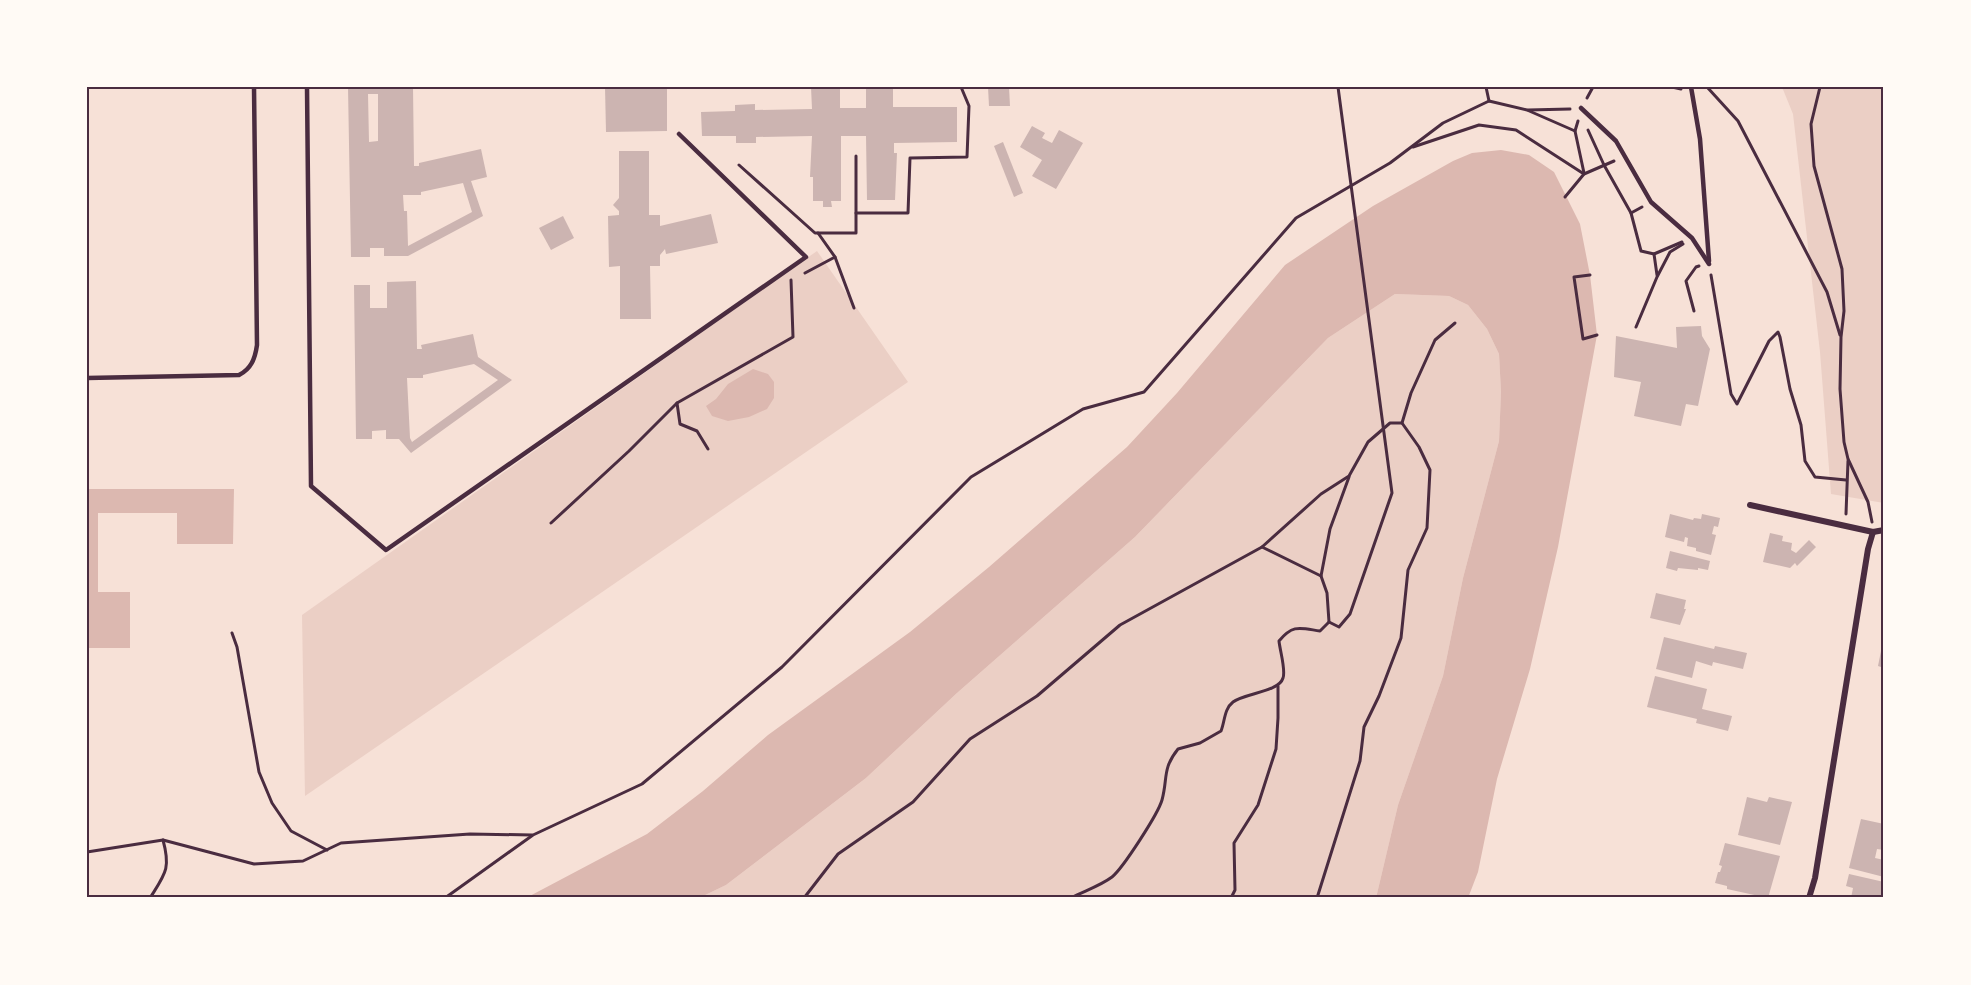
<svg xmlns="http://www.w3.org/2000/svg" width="1971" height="985" font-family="'Golos Text',sans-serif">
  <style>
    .green { fill: #ebcfc5 }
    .water { fill: #dcb8b0 }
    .building { fill: #ccb4b1; fill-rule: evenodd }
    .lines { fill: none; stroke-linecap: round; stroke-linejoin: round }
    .path { stroke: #4a2c40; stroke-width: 3 }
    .service { stroke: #4a2c40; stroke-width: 4.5 }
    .minor { stroke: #4a2c40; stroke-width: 6 }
    .neatline { fill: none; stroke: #4a2c40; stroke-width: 2 }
  </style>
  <rect width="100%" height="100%" fill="#f7e1d7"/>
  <g class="green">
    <polygon points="1782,87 1884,87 1884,503 1831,494 1820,352 1793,114"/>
    <polygon points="817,251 908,382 305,796 302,615"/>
    <polygon points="1395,294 1449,296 1468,305 1487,329 1499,354 1501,392 1499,441 1463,578 1443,676 1398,805 1376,898 699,898 726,885 866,778 957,693 1135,537 1328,338"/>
  </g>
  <g class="water">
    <polygon points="1501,150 1529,155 1554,172 1580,224 1590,275 1597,335 1558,547 1530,669 1497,779 1478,872 1468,898 1376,898 1398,805 1443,676 1463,578 1499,441 1501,392 1499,354 1487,329 1468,305 1449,296 1395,294 1328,338 1135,537 957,693 866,778 726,885 699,898 526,898 647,834 703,791 768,735 910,632 989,567 1127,447 1177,393 1285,265 1373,206 1453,161 1472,153"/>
    <polygon points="753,369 768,374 774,382 774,398 767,409 749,417 728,421 712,416 706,406 716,399 728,384"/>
    <polygon points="87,489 234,489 233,544 177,544 177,513 98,513 98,592 130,592 130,648 87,648"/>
  </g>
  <g class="building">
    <path d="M348,87h65l1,79h5v-3l62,-14 6,28 -16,4 12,35 -75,40h-24v-8h-14v9h-19zM368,94h10v47l-9,1zM463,183l9,29 -64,34 -1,-35h-3l-1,-16h18v-3z"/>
    <polygon points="605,87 667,87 667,131 606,132"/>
    <polygon points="811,87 840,87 840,108 866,108 866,87 893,87 893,107 957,107 957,142 894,143 894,153 897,153 895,200 867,200 866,136 841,136 841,201 831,201 832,207 823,207 823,201 813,201 813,177 810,177 812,136 756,137 756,143 736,143 736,136 702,136 701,112 735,111 735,105 755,104 755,110 812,109"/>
    <polygon points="988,87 1009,87 1010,106 989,106"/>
    <polygon points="1032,126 1045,133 1042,138 1052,143 1059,130 1083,143 1056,189 1032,176 1042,160 1020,147"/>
    <polygon points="1003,142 1023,193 1014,197 994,146"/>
    <polygon points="619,151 649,151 649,215 660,215 660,226 711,214 718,243 666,254 665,249 660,255 660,266 650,266 651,319 620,319 620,266 609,267 608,216 619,215 619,211 613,205 619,198"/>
    <polygon points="563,216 574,238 551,250 539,228"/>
    <path d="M416,281l1,68h5l-1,-4 52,-11 5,23 34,23 -101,73 -12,-14h-13v-9l-14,1v8h-16l-2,-154h16v23h17v-26zM474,364l24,16 -86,62 -2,-4 -3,-60h16v-3z"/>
    <polygon points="1701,326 1702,336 1710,349 1698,406 1686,404 1681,426 1634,416 1641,382 1614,377 1616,336 1677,348 1676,327"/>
    <polygon points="1670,514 1693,520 1694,518 1701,519 1702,514 1720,518 1718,527 1714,526 1712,534 1716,535 1711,555 1696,551 1696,548 1687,546 1688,538 1685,537 1684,542 1665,537"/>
    <polygon points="1770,533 1783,536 1782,541 1792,543 1791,550 1796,553 1809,540 1816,547 1797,566 1795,563 1790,568 1763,562"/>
    <polygon points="1670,551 1710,561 1708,570 1698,568 1698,570 1678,568 1677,571 1666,568"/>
    <polygon points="1656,593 1686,600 1684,609 1686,609 1680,625 1650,618"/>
    <polygon points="1664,637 1714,649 1715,646 1747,653 1743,669 1713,662 1712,666 1696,661 1692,678 1656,669"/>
    <polygon points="1883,641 1884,641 1884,668 1878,666"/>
    <polygon points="1655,676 1707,689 1702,709 1732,716 1728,731 1696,723 1697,719 1647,707"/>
    <polygon points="1747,797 1767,802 1769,797 1792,802 1780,845 1738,835"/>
    <polygon points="1861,819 1884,824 1884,850 1877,849 1875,858 1884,860 1884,877 1849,868"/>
    <polygon points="1725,843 1780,856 1768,898 1727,889 1727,886 1715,883 1718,872 1720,872 1722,866 1719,865"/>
    <polygon points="1849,874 1884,882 1884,898 1851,898 1853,888 1846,886"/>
  </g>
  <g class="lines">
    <g class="path">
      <polyline points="1486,87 1489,101"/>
      <polyline points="1672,87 1681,89"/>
      <polyline points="1707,87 1738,121 1827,292 1840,335"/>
      <polyline points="1820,87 1811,124 1814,166 1842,269 1844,311 1841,337 1840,389 1844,442 1848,459 1868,502 1872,522"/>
      <polyline points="1587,98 1593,87"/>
      <polyline points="1528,110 1570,109"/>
      <polyline points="1578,121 1575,131 1584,173"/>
      <polyline points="1588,130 1604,165 1631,213 1641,251 1654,254 1682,242"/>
      <polyline points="1413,147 1479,125 1516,130 1584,174"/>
      <polyline points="739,165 815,233 856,233 856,156"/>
      <polyline points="1565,197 1584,174 1614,161"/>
      <polyline points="856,213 908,213 910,158 967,157 969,106 961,87"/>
      <polyline points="1631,213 1642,207"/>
      <polyline points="1654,254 1657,275"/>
      <polyline points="835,257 854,308"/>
      <polyline points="805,273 835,257 818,233"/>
      <polyline points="1590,275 1574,277 1583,339 1597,335"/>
      <polyline points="1711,275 1731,394 1737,404 1769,341 1778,332 1780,337 1790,389 1801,425 1805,461 1815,477 1846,480"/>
      <polyline points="1694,311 1686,281 1696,267 1699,266"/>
      <polyline points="1636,327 1657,277 1670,252 1683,244"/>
      <polyline points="677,403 680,424 697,431 708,449"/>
      <polyline points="1402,423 1411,393 1435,340 1455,323"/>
      <polyline points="1846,514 1848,461"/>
      <polyline points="551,523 629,451 677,403 793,337 791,280"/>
      <polyline points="1262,547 1321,494 1349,476 1368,442 1390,423 1402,423 1419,447 1430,470 1427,528 1408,570 1401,638 1379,696 1364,727 1360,761 1317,898"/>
      <polyline points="1321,576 1330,529 1349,477"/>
      <polyline points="232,633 237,647 259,772 272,803 291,831 327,850"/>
      <polyline points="87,852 163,840 254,864 303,861 341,843 470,834 532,835"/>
      <path d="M150,898c15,-24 21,-29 13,-58"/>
      <polyline points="445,898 533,835 642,784 782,667 971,477 1083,409 1144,392 1296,218 1390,163 1443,123 1489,101 1527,110 1575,131"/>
      <polyline points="804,898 838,854 913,802 970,739 1037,696 1120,625 1262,547 1321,576 1327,593 1329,622"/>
      <path d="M1071,898c13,-7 29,-12 41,-21 11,-9 46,-63 50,-77 6,-22 0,-31 16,-51l22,-6 21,-12c4,-10 3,-22 12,-29 12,-9 46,-10 50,-24 3,-8 -3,-27 -4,-37 14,-17 21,-13 41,-10l9,-9 10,5 11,-13 42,-121 -54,-406"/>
      <polyline points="1231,898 1235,890 1234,843 1258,805 1276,749 1278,718 1278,686"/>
    </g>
    <g class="service">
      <polyline points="307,87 311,486 386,550 806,257 679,134"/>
      <polyline points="1691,87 1700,139 1709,261"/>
      <polyline points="1581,108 1616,141 1651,202 1692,238 1709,264"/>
      <path d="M87,378l152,-3c12,-6 16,-16 18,-30l-3,-258"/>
    </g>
    <g class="minor">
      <polyline points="1750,505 1873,532 1884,530"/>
      <polyline points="1809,898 1815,878 1868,549 1873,532"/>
    </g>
  </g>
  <rect width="1971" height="985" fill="none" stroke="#fffaf5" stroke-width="177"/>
  <rect x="88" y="88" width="1794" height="808" class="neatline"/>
</svg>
